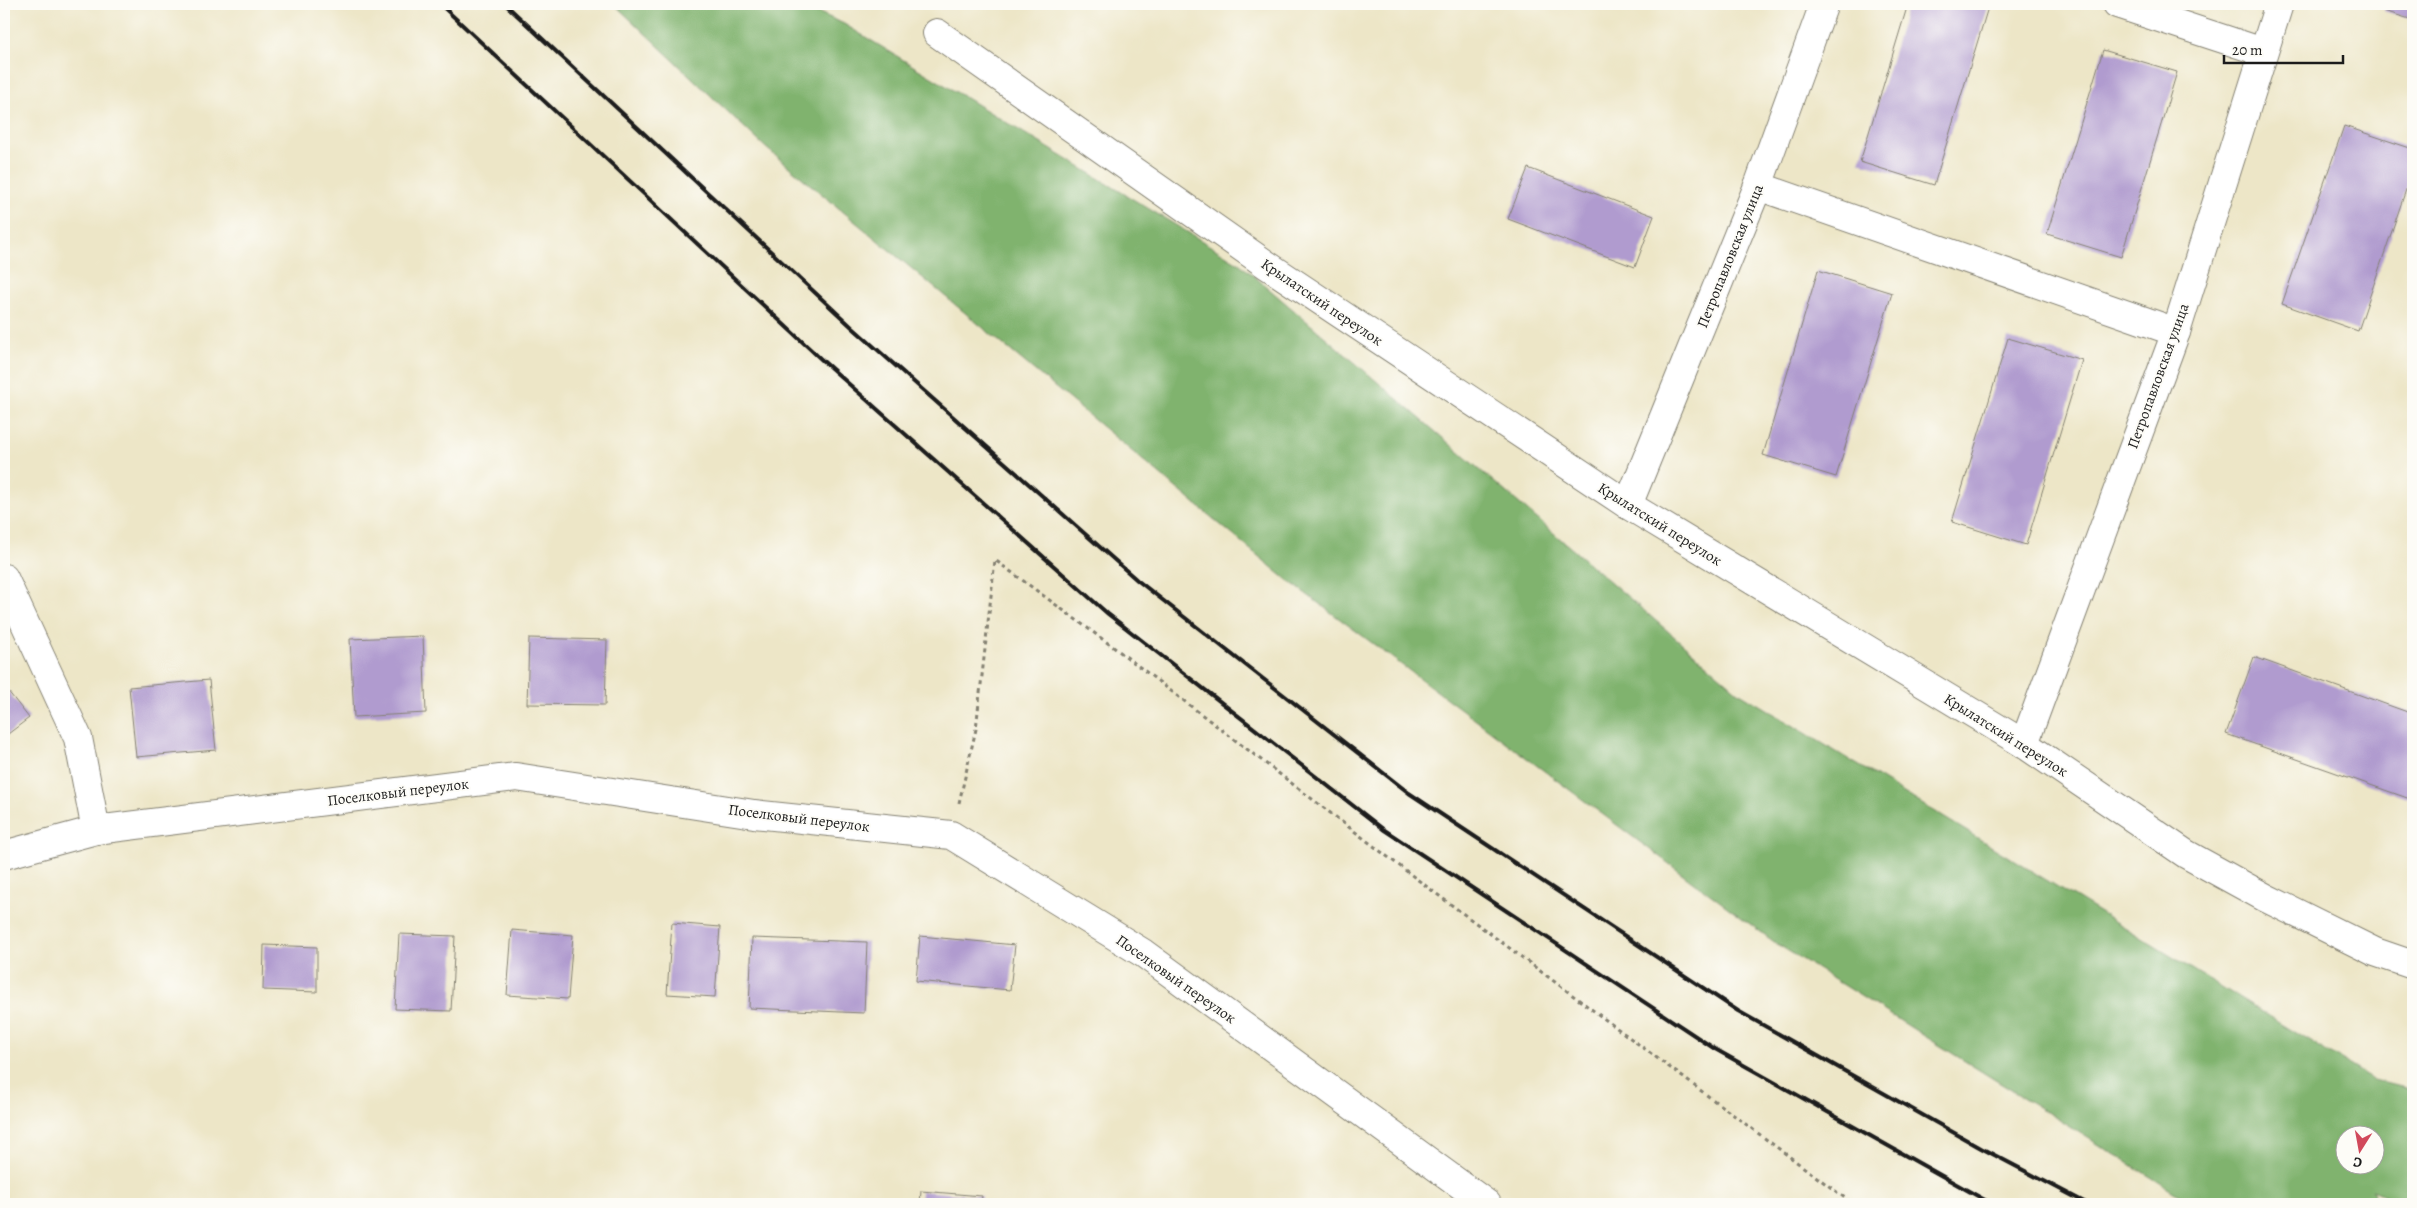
<svg xmlns="http://www.w3.org/2000/svg" width="2417" height="1208" font-family="Alegreya,serif">
  <style>
    .forest { fill: #80b36e; stroke: #4e6845; fill-rule: evenodd }
    .building { fill: #b09bcf }
    .lines { fill: none; stroke-linecap: round; stroke-linejoin: round }
    .minor-casing { stroke: #848172; stroke-width: 30 }
    .path { stroke: #848172; stroke-width: 3; stroke-dasharray: 4 4; stroke-linecap: butt }
    .minor { stroke: #fff; stroke-width: 28 }
    .rail { stroke: #1c1c1c; stroke-width: 4 }
    .labels { text-anchor: middle; stroke-width: 4; stroke-linejoin: round; paint-order: stroke }
    .street-label { font-size: 15px; fill: #1c1c1c; stroke: #fdfcf7 }
  </style>
  <rect width="100%" height="100%" fill="#fdfcf7"/>
  <filter id="ink" filterUnits="userSpaceOnUse"><feTurbulence type="fractalNoise" baseFrequency=".02" numOctaves="2"/><feDisplacementMap in="SourceGraphic" scale="10" xChannelSelector="R" yChannelSelector="G"/><feConvolveMatrix kernelMatrix="1 2 1 2 8 2 1 2 1" color-interpolation-filters="sRGB"/></filter>
  <filter id="wash" filterUnits="userSpaceOnUse"><feTurbulence type="fractalNoise" baseFrequency=".0096" numOctaves="4" result="noise"/><feDisplacementMap in="SourceGraphic" scale="20" xChannelSelector="R" yChannelSelector="G"/><feGaussianBlur stdDeviation="1.12" result="paint"/><feColorMatrix in="noise" values="0 0 0 0 0 0 0 0 0 0 0 0 0 0 0 0 0 1.4 0 .05"/><feComposite in="paint" operator="in"/></filter>
  <g filter="url(#wash)">
    <rect width="100%" height="100%" fill="#ede6c7"/>
    <path class="forest" d="M614,4h186l44,20 396,240 500,429 634,387 39,10v114h-8l-33,-14 6,14h-184l-417,-260 -491,-365 -521,-432zM2344,1136h30v30h-30z"/>
    <g id="blocks">
      <g class="building">
        <polygon points="1908,4 1989,4 1934,185 1860,162"/>
        <polygon points="2386,4 2413,4 2413,20 2384,11"/>
        <polygon points="2103,50 2177,72 2121,257 2047,234"/>
        <polygon points="2344,126 2413,149 2413,169 2358,331 2282,304"/>
        <polygon points="1528,168 1654,216 1635,267 1508,219"/>
        <polygon points="1818,270 1892,293 1836,477 1763,455"/>
        <polygon points="2008,338 2082,360 2026,545 1952,522"/>
        <polygon points="423,636 426,713 354,717 350,639"/>
        <polygon points="529,638 607,640 605,705 527,704"/>
        <polygon points="2254,657 2413,714 2413,800 2226,734"/>
        <polygon points="209,680 216,750 136,757 129,687"/>
        <polygon points="4,686 29,718 4,737"/>
        <polygon points="672,923 720,927 715,997 667,994"/>
        <polygon points="512,930 573,935 568,999 507,995"/>
        <polygon points="399,934 455,936 451,1011 395,1009"/>
        <polygon points="920,936 1015,945 1010,990 916,981"/>
        <polygon points="752,938 867,942 864,1013 749,1008"/>
        <polygon points="264,945 317,947 317,992 263,990"/>
        <polygon points="921,1191 982,1196 981,1204 920,1204"/>
      </g>
    </g>
  </g>
  <g filter="url(#ink)">
    <use href="#blocks" fill-opacity="0" stroke="#848172" stroke-width="1"/>
    <g class="lines">
      <g class="minor-casing">
        <g id="minor">
          <polyline points="2117,4 2263,52"/>
          <polyline points="937,33 1267,265 1628,505 2024,744 2186,854 2266,898 2375,952 2413,965"/>
          <polyline points="1758,186 2176,332"/>
          <polyline points="1628,505 1758,186 1824,4"/>
          <polyline points="4,578 78,738 96,830"/>
          <polyline points="2024,744 2176,332 2279,4"/>
          <polyline points="4,855 96,830 516,777 754,814 951,835 1143,953 1487,1204"/>
        </g>
      </g>
      <polyline class="path" points="959,803 976,729 995,560 1120,652 1418,880 1853,1204"/>
      <use href="#minor" class="minor"/>
      <g class="rail">
        <polyline points="440,4 823,361 1108,614 1383,829 1715,1049 1992,1204"/>
        <polyline points="505,4 853,328 1137,580 1409,793 1738,1011 1981,1148 2088,1204"/>
      </g>
    </g>
  </g>
  <g class="labels">
    <g class="street-label">
      <text transform="translate(1730 256) rotate(-68)" y="5">Петропавловская улица</text>
      <text transform="translate(1322 302) rotate(34)" y="5">Крылатский переулок</text>
      <text transform="translate(2158 376) rotate(-70)" y="5">Петропавловская улица</text>
      <text transform="translate(1660 524) rotate(32)" y="5">Крылатский переулок</text>
      <text transform="translate(2006 735) rotate(32)" y="5">Крылатский переулок</text>
      <text transform="translate(398 792) rotate(-7)" y="5">Поселковый переулок</text>
      <text transform="translate(799 818) rotate(7)" y="5">Поселковый переулок</text>
      <text transform="translate(1176 979) rotate(35)" y="5">Поселковый переулок</text>
    </g>
  </g>
  <rect width="2417" height="1208" fill="none" stroke="#fdfcf7" stroke-width="20"/>
  <g transform="translate(2360 1150) rotate(191)"><circle r="24" fill="#fdfcf7" stroke="#a3a29f"/>
  <path d="M0-4L9 19L0 12L-9 19Z" fill="#d1495b"/>
  <text y="-8" font-size="14" font-weight="bold" text-anchor="middle" fill="#1c1c1c">С</text>
  </g>
  <path d="M2224 55v8h119v-8" fill="none" stroke="#1c1c1c" stroke-width="2.5"/>
  <text x="2232" y="55" font-size="15" fill="#1c1c1c" stroke="#fdfcf7" stroke-width="4" paint-order="stroke">20 m</text>
</svg>
